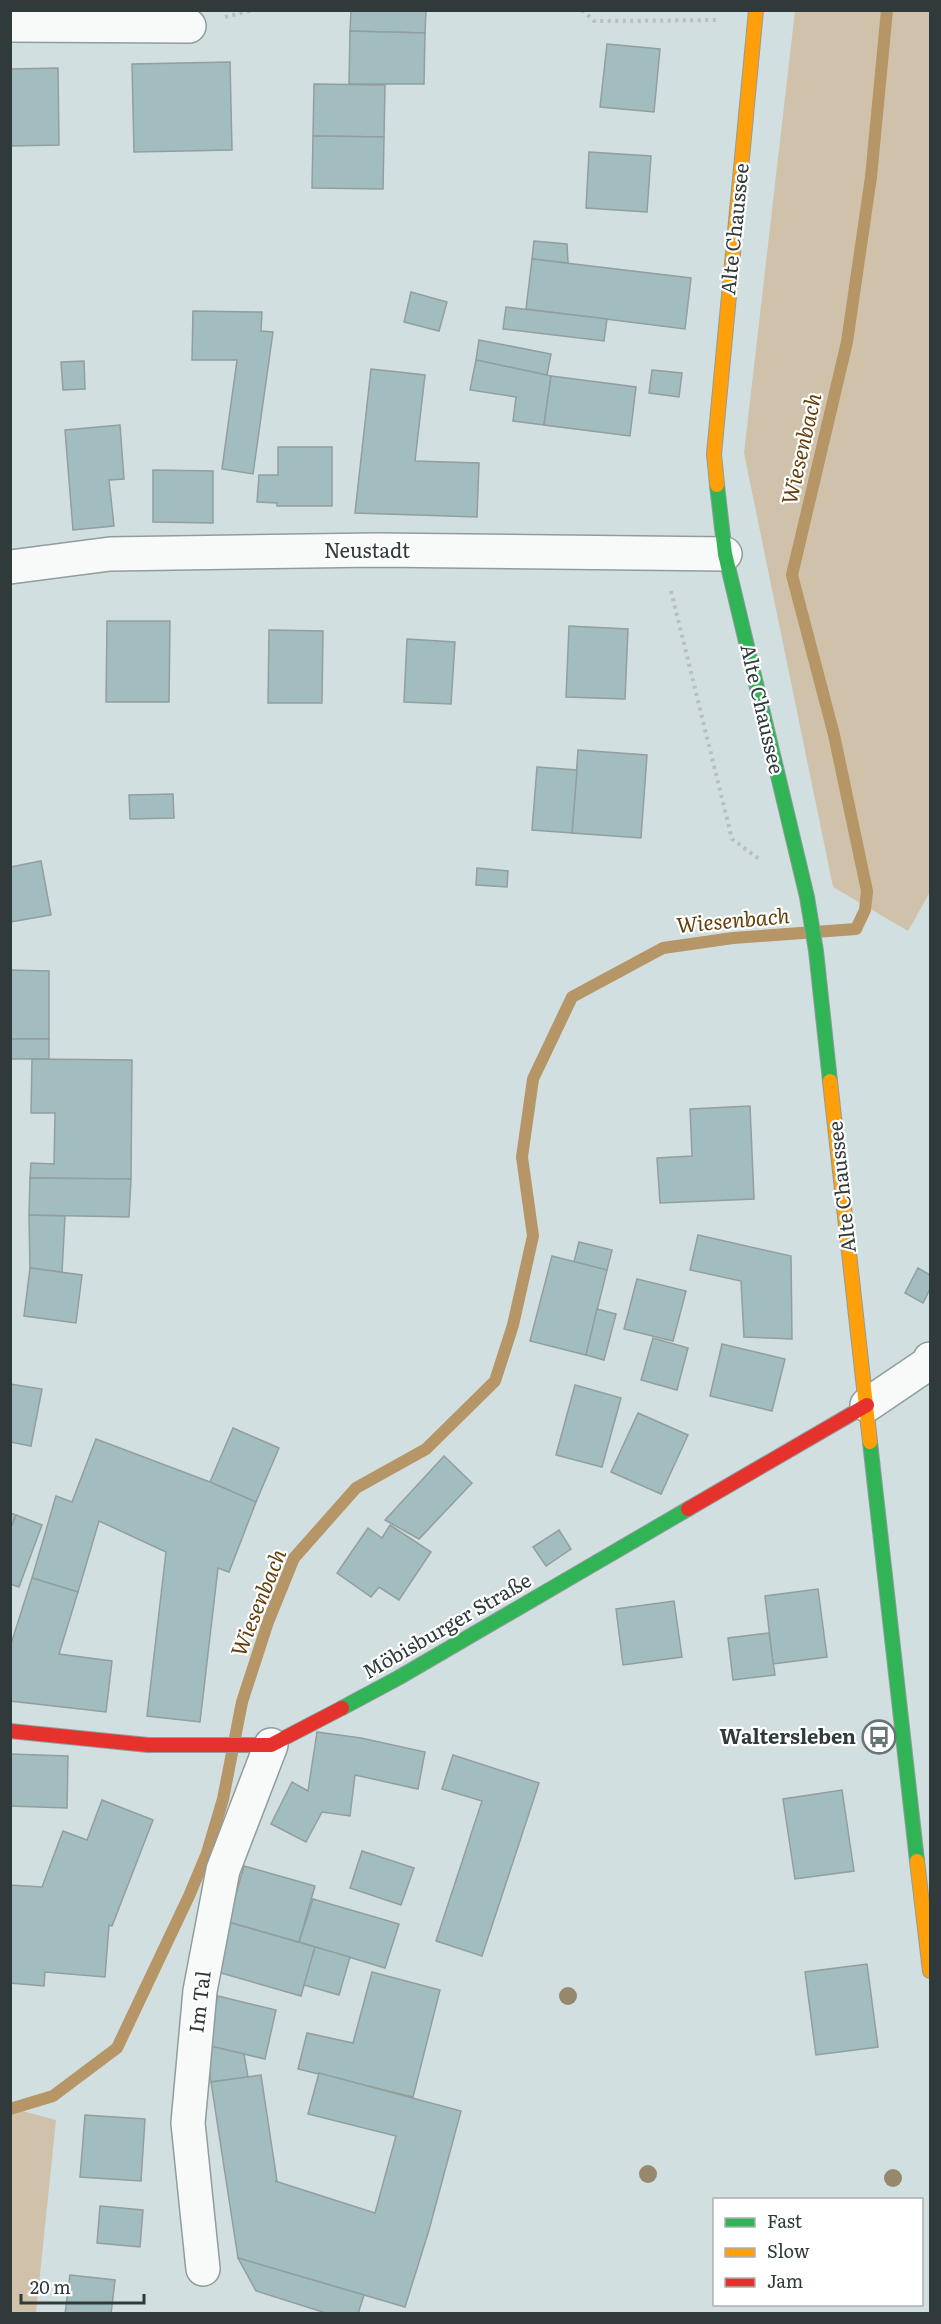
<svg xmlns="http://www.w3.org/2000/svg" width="941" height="2324" font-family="Literata,serif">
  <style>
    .green { fill: #cfc1aa }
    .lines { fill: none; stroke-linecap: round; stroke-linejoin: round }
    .stream { stroke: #b69567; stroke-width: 12 }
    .building { fill: #a1bdbf; stroke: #939e9e; stroke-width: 1.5 }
    .street-casing { stroke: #919c9c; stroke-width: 36 }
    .fast-casing { stroke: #919c9c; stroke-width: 16 }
    .slow-casing { stroke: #919c9c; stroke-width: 16 }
    .jam-casing { stroke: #919c9c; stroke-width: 16 }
    .path { stroke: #bbbebf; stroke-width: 4; stroke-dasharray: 3 4.5; stroke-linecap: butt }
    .street { stroke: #f8fafa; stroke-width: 33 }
    .fast { stroke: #30b455; stroke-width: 14 }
    .slow { stroke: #ff9f0a; stroke-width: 14 }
    .jam { stroke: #e5322d; stroke-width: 14 }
    .tree { fill: #96886c }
    .labels { text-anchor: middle; stroke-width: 4.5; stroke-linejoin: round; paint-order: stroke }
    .street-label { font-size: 20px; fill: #303a3b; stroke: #fff }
    .poi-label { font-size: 20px; font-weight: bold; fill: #303a3b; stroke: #fff; text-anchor: end }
    .water-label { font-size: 21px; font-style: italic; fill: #643f0b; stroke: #fff }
  </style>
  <rect width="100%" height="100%" fill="#d1dfe0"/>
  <g class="green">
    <polygon points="795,11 930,11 930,892 908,931 833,887 744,453"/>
    <polygon points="11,2108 56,2120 36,2313 11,2313"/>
  </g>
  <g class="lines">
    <polyline class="stream" points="10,2109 53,2096 117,2048 189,1896 207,1853 223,1799 242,1702 268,1622 294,1558 356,1488 426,1449 495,1381 513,1325 533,1236 522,1157 533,1079 572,997 663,948 733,938 856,929 865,910 867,891 834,735 792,575 847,342 871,177 887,10"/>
  </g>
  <g class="building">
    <polygon points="351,10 426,10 425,33 350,31"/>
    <polygon points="350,31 425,33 424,84 349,84"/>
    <polygon points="607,44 660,49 654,112 600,107"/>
    <polygon points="230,62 232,150 134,152 132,64"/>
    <polygon points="58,68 59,145 10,146 10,69"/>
    <polygon points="314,84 385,85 384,137 313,136"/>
    <polygon points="313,136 384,137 383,189 312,188"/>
    <polygon points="589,152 651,156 647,212 586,208"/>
    <polygon points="534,241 567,244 568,263 532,259"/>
    <polygon points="532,259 691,278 685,329 526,309"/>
    <polygon points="411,292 447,302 439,331 404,322"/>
    <polygon points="506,307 607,319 604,341 503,329"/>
    <polygon points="193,311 262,312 261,331 273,332 253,474 222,469 237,360 192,360"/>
    <polygon points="479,340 551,354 547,375 476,360"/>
    <polygon points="476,360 551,376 544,425 513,421 516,397 470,390"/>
    <polygon points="84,361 85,389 63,390 61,362"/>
    <polygon points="371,369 425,375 415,461 479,463 477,517 355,513"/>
    <polygon points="652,370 682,373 679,397 649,393"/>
    <polygon points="551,376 636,387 630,436 544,425"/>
    <polygon points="120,425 124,479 109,480 114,526 73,530 65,430"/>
    <polygon points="278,447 332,447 332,506 277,506 277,503 257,502 259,475 278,475"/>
    <polygon points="153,470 213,471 213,523 153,522"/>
    <polygon points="107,621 170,621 169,702 106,702"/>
    <polygon points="569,626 628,629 625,699 566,697"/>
    <polygon points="269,630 323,631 322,703 268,703"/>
    <polygon points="407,639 455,642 451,704 404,702"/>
    <polygon points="578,750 647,755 641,838 572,833"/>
    <polygon points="537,767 577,770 572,833 532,830"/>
    <polygon points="173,794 174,818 130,819 129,795"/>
    <polygon points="41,861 51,915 10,922 10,867"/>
    <polygon points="477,868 508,871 507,887 476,885"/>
    <polygon points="10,970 49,971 49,1039 10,1039"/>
    <rect x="10" y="1039" width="39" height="20"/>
    <polygon points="32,1059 132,1060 131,1179 30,1178 31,1163 54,1164 55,1113 31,1113"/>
    <polygon points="750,1106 754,1199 660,1203 657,1158 692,1156 690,1109"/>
    <polygon points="30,1178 131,1179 129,1217 29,1215"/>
    <polygon points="29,1215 65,1216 62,1272 30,1268"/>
    <polygon points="698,1235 791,1256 792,1339 744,1337 741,1281 690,1270"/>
    <polygon points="579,1242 612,1250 607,1270 574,1262"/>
    <polygon points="552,1256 607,1270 586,1355 530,1341"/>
    <polygon points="30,1268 82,1275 76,1323 24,1316"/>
    <polygon points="918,1268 930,1275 930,1289 923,1303 905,1293"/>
    <polygon points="637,1279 686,1291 673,1341 624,1329"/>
    <polygon points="597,1309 616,1314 604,1360 586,1355"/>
    <polygon points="653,1338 688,1348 677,1390 641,1380"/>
    <polygon points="722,1344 785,1359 772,1411 710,1396"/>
    <polygon points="10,1384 42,1389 31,1446 10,1442"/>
    <polygon points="575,1385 621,1398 602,1467 556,1455"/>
    <polygon points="638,1413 688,1435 661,1494 611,1472"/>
    <polygon points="233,1428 279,1448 256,1502 210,1482"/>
    <polygon points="96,1439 210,1482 256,1502 229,1572 218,1568 200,1722 147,1716 166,1552 99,1521 78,1592 32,1578 56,1496 72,1502"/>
    <polygon points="444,1456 472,1483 419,1539 385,1520"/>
    <polygon points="10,1513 16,1515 10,1530"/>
    <polygon points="16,1515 42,1525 19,1587 10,1584 10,1530"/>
    <polygon points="390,1525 431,1552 399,1600 379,1587 371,1597 337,1573 368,1528 382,1538"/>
    <polygon points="559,1530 571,1549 546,1566 533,1547"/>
    <polygon points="32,1578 78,1592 59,1654 112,1661 106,1712 10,1701 10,1647"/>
    <polygon points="818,1589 827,1657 773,1664 765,1596"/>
    <polygon points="674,1601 682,1657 623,1665 616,1609"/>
    <polygon points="769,1633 775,1675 733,1680 728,1638"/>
    <polygon points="317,1732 361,1738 425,1752 418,1789 355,1775 350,1816 322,1812 306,1842 271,1824 292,1782 308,1791"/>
    <polygon points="10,1754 68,1756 67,1808 10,1806"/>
    <polygon points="453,1755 539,1783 482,1956 436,1941 482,1801 442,1789"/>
    <polygon points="842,1790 854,1871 795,1879 783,1799"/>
    <polygon points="102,1800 153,1820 112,1926 109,1925 105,1977 45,1972 44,1986 10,1983 10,1885 42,1887 63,1831 87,1840"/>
    <polygon points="362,1851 414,1868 401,1905 350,1888"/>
    <polygon points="244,1866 315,1886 299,1942 228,1922"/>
    <polygon points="313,1899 399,1924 385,1968 299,1942"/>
    <polygon points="228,1922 315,1947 301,1996 214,1971"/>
    <polygon points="315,1947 350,1957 339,1995 304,1985"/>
    <polygon points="867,1964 878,2047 816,2055 805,1972"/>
    <polygon points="372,1972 440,1990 413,2097 298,2069 307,2033 353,2043"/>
    <polygon points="218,1996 276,2010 265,2059 206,2045"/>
    <polygon points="206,2045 244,2054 248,2077 211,2082"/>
    <polygon points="319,2073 461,2111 429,2230 405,2307 238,2258 211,2082 261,2075 277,2181 275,2181 375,2213 396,2136 308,2114"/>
    <polygon points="85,2115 145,2119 141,2181 80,2177"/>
    <polygon points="100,2206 143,2210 140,2247 97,2243"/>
    <polygon points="238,2258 364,2295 358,2314 329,2314 256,2291"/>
    <polygon points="70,2275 115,2280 111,2314 65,2314"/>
  </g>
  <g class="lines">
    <g class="street-casing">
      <g id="street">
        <polyline points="10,25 189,26"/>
        <polyline points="10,567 110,554 376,550 725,554"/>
        <polyline points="867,1405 929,1363 930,1359"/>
        <polyline points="203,2269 188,2123 200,1991 223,1870 271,1745"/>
      </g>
    </g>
    <g class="fast-casing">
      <g id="fast">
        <polyline points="717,485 725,554 807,897 816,951 830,1081"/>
        <polyline points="870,1442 917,1861"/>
        <polyline points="342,1708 398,1678 688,1509"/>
      </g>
    </g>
    <g class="slow-casing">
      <g id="slow">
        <polyline points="717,485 714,454 756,10"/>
        <polyline points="830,1081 870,1442"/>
        <polyline points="917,1861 930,1971"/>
      </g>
    </g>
    <g class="jam-casing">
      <g id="jam">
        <polyline points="688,1509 867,1405"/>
        <polyline points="10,1731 148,1745 271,1745 342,1708"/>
      </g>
    </g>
    <g class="path">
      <polyline points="582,10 594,21 719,20"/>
      <polyline points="225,17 253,10"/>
      <polyline points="671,591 732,839 759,859"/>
    </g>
    <use href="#street" class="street"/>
    <use href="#fast" class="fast"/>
    <use href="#slow" class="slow"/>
    <use href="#jam" class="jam"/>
  </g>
  <g class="tree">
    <circle cx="568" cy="1996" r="9"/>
    <circle cx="648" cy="2174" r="9"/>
    <circle cx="893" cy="2178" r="9"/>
  </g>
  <defs>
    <g id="bus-ring" transform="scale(1.725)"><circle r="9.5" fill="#fff" stroke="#687475" stroke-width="1.5"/><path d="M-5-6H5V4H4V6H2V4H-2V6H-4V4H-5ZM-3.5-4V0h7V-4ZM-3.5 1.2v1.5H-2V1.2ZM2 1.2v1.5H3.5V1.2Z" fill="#687475"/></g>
  </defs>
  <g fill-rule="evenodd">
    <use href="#bus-ring" x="879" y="1737"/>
  </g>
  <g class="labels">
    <g class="street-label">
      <text transform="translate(735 229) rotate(-84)" y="7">Alte Chaussee</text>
      <text x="367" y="558">Neustadt</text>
      <text transform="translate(762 709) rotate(77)" y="7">Alte Chaussee</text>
      <text transform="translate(842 1187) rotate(-96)" y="7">Alte Chaussee</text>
      <text transform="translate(447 1626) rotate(-30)" y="7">Möbisburger Straße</text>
      <text transform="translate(200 2002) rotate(-83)" y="7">Im Tal</text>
    </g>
    <g class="poi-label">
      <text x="856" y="1744">Waltersleben</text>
    </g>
    <g class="water-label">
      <text transform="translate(802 449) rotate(-77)" y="7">Wiesenbach</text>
      <text transform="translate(733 921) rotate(-5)" y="7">Wiesenbach</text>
      <text transform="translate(259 1603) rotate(-68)" y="7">Wiesenbach</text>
    </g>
  </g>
  <rect width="941" height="2324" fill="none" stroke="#303a3b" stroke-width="24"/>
  <rect x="713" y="2198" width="210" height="108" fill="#ffffff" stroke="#acb0b1" stroke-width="1.5"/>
  <rect x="725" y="2218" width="30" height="9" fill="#30b455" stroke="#acb0b1" stroke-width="1.5"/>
  <text x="767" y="2228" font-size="18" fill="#303a3b">Fast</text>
  <rect x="725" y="2248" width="30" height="9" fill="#ff9f0a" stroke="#acb0b1" stroke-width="1.5"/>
  <text x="767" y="2258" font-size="18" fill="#303a3b">Slow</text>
  <rect x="725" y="2278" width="30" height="9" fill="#e5322d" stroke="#acb0b1" stroke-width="1.5"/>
  <text x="767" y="2288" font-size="18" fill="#303a3b">Jam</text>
  <path d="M21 2294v9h123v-9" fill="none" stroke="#303a3b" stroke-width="3"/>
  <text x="30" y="2294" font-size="18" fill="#303a3b" stroke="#ffffff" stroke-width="4.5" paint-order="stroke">20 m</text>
</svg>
